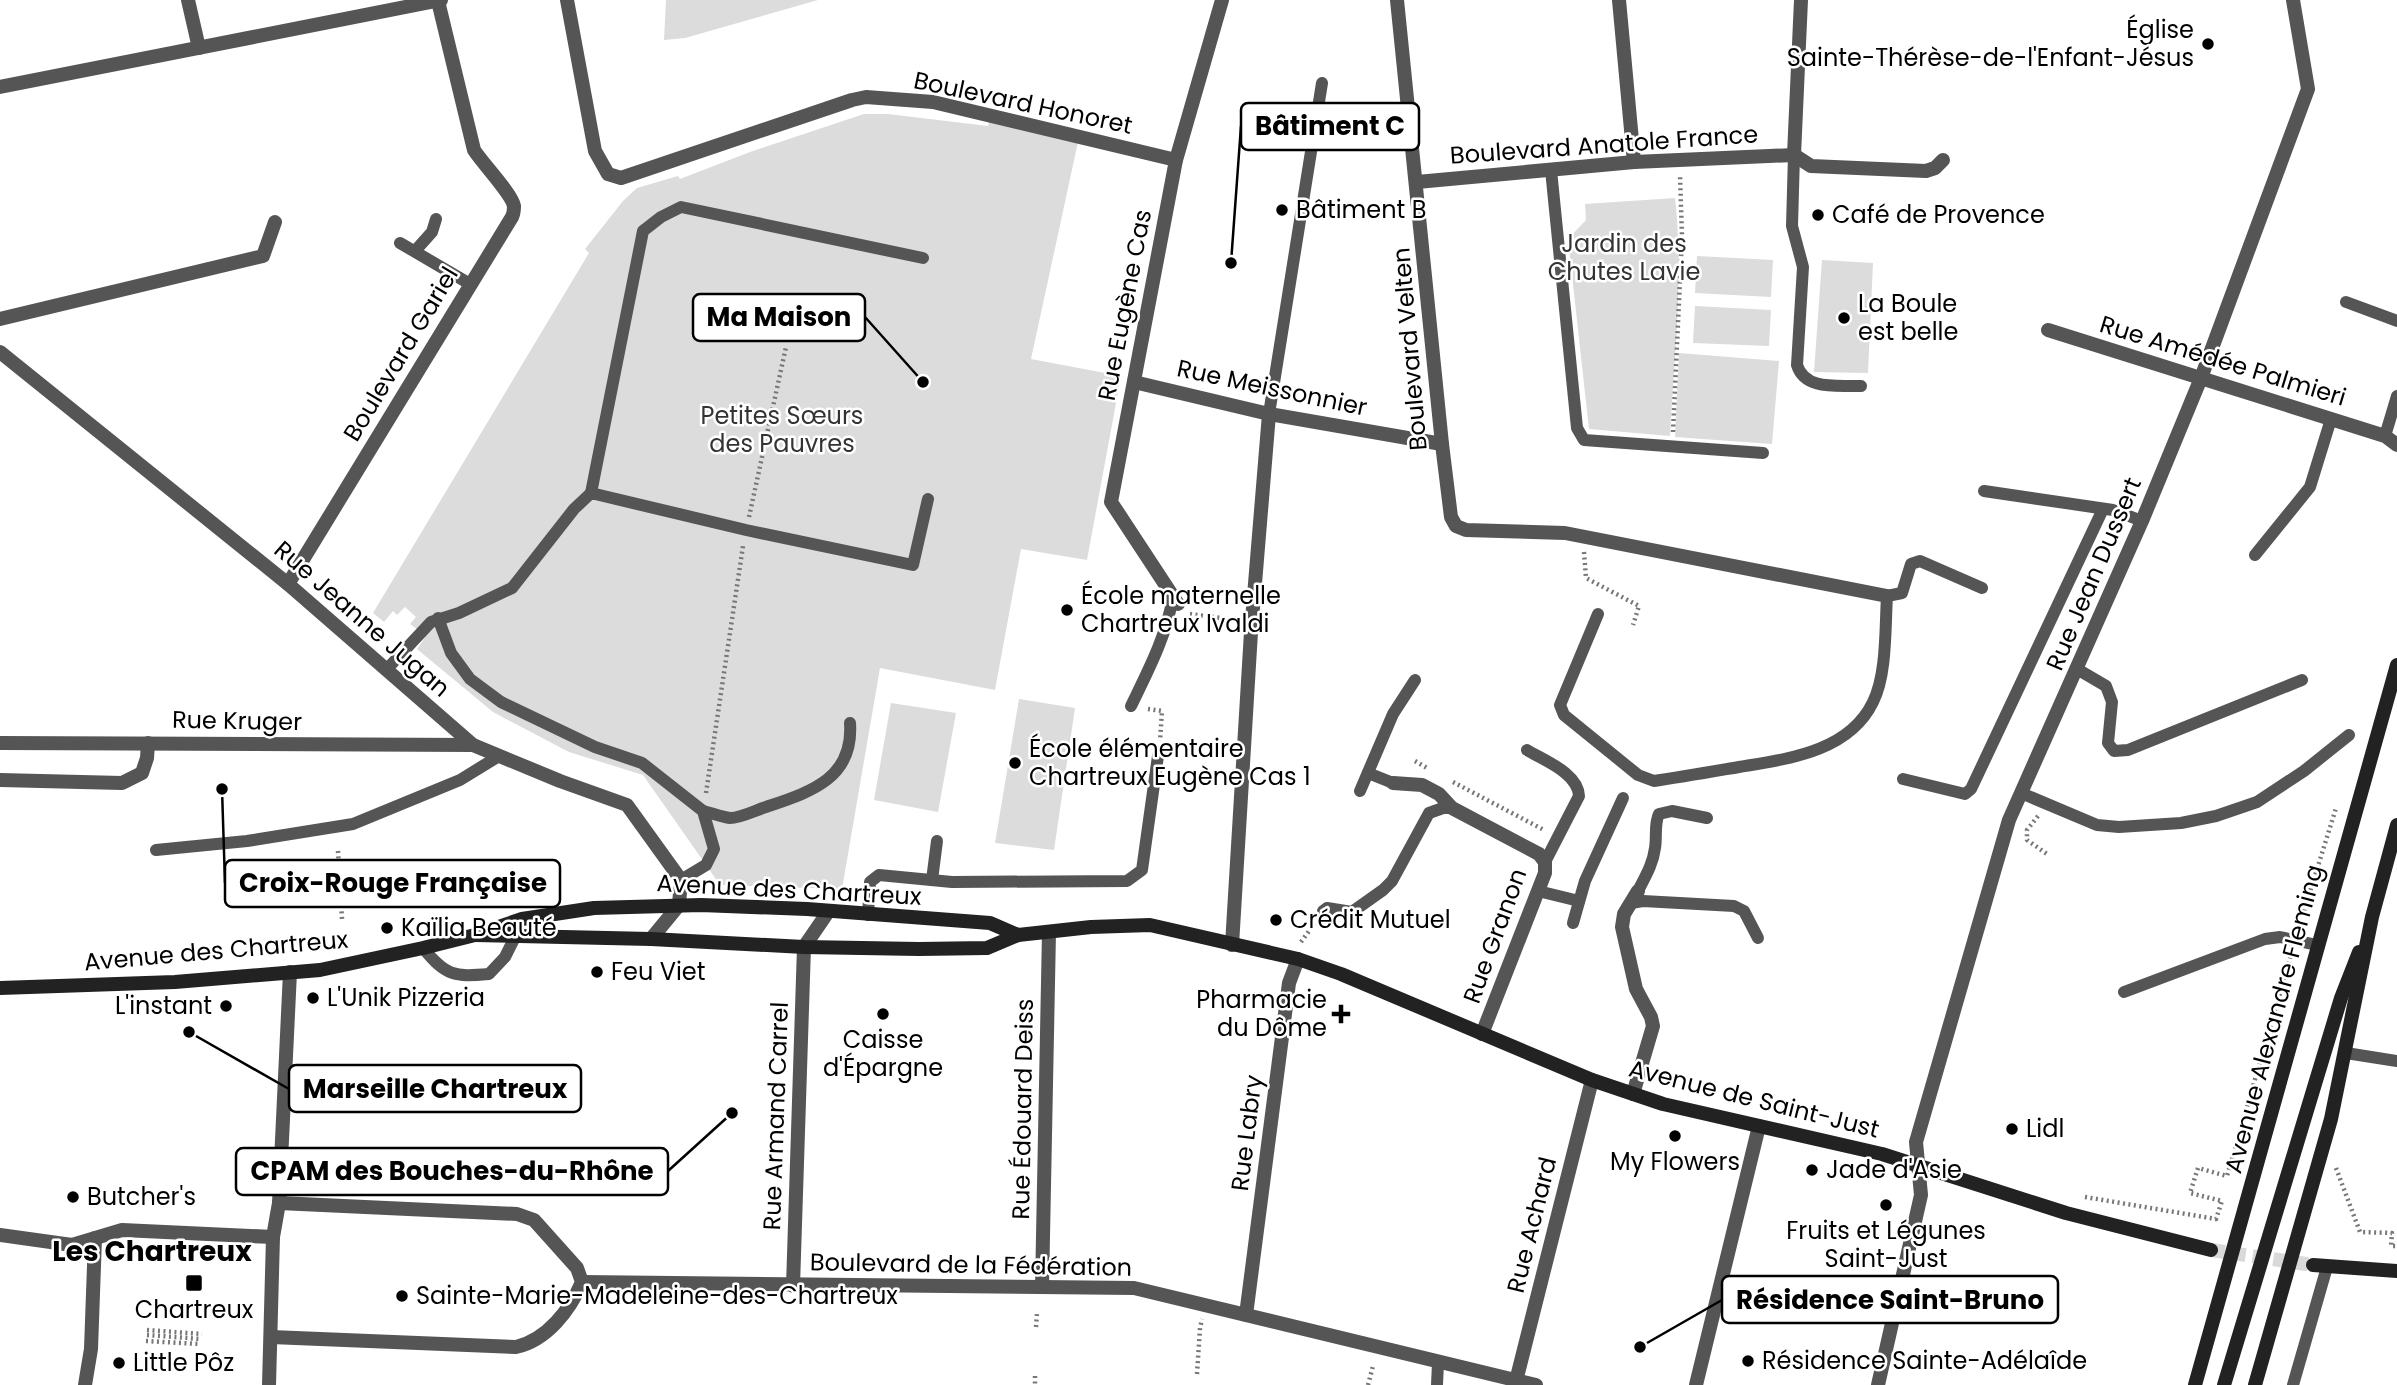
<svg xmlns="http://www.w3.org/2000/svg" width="2397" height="1385" font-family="Poppins,sans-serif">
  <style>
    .green { fill: #dcdcdc }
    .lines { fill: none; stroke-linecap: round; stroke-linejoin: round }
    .secondary-tunnel { stroke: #d9d9d9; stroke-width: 14; stroke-dasharray: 14 7; stroke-linecap: butt }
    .path { stroke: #777; stroke-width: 4.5; stroke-dasharray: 2 3.5; stroke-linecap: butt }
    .lane { stroke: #555; stroke-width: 12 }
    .street { stroke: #555; stroke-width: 14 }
    .secondary { stroke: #222; stroke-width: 14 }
    .poi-dot { fill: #000; stroke: #fff; stroke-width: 2.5 }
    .labels { text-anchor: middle; stroke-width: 5; stroke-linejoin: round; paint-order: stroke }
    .poi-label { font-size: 24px; fill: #000; stroke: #fff; text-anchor: start }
    .street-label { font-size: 24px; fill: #000; stroke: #fff }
    .park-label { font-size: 24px; fill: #333; stroke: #fff }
    .quarter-label { font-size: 28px; font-weight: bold; fill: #000; stroke: #fff }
    .leader { fill: none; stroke: #000; stroke-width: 2.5 }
    .callout-dot { fill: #000; stroke: #fff; stroke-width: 2.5 }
    .callout { fill: #fff; stroke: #000; stroke-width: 2.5 }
    .callout-label { font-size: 26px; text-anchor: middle; font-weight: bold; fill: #000 }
  </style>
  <rect width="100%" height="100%" fill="#fff"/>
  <g class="green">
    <polygon points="666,0 818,0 685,38 664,40"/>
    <polygon points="864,114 888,114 988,126 989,122 1078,142 1031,359 1121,376 1087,560 1021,549 995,690 880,668 842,889 720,885 643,775 569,752 493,712 417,649 426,636 410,624 416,617 405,607 397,615 393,611 384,622 373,613 589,253 585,249 623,201 637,188 678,176 680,179 750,152"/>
    <path d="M1675,198c9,78 -1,159 -5,238l-81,-7 -21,-190 18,-19 -1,-16z"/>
    <polygon points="1697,256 1773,260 1771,297 1695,293"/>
    <polygon points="1822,260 1873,263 1868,373 1814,372"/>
    <polygon points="1695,306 1771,310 1769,346 1693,343"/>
    <polygon points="1679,353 1779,361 1772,444 1675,437"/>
    <polygon points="1019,699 1075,708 1054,850 995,843"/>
    <polygon points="891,703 956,713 938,812 874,800"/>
  </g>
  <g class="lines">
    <polyline class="secondary-tunnel" points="2211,1250 2313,1265"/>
    <g class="path">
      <polyline points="1673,432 1682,236 1680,175"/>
      <polyline points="749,517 786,347"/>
      <polyline points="1584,552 1586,578 1639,606 1633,625"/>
      <polyline points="1190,614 1237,620"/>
      <polyline points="1148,709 1162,711 1160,741"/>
      <polyline points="1415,761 1427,768"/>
      <polyline points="1453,782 1544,830"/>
      <polyline points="706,793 743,546"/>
      <polyline points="2038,816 2027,830 2027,840 2047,854"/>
      <polyline points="338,851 342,919"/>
      <polyline points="2299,927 2336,808"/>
      <polyline points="1301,942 1314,924"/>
      <polyline points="2336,1168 2360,1232 2392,1233 2391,1246 2397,1246"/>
      <polyline points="2085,1197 2216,1219 2222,1201 2190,1193 2198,1168 2227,1176 2291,955"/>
      <polyline points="1036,1327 1037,1312"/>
      <polyline points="147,1330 202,1334"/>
      <polyline points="147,1335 201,1339"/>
      <polyline points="146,1341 200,1344"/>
      <polyline points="1197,1374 1200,1328 1202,1319"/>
      <polyline points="1035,1376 1035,1385"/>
      <polyline points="1368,1385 1373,1366"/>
    </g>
    <g class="lane">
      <path d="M1794,155l-2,71 11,41 -6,98c8,26 41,20 64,21"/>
      <polyline points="1551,170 1577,428 1584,440 1763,453"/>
      <polyline points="400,243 470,284"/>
      <polyline points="415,251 432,232 436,219"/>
      <polyline points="2346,302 2397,321"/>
      <polyline points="1269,414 1322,83"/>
      <polyline points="2385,436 2397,396"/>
      <polyline points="1984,491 2113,510 2142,521"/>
      <polyline points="591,493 643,231 661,217 681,207 923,258"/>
      <polyline points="2255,555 2310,487 2331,419"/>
      <path d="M1598,614l-38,91 4,10 74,60 16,6c28,-4 56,-9 85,-14 48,-8 110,-15 134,-65 14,-28 12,-74 14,-106l15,-3 9,-29 9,-3 62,27"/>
      <polyline points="438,618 451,653 470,679 501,702 595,747 642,763 703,811 714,849 706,865 681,880"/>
      <polyline points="387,669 431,622 459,613 512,588 574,509 591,493 746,530 913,565 928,499"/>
      <polyline points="2077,669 2106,686 2112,702 2108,743 2114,751 2128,750 2302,680"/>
      <path d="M1131,706c17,-35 36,-71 42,-110"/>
      <path d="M1527,750c18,11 51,23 52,46l-34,66"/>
      <polyline points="1368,773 1393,783"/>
      <polyline points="1903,779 1965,794 1971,789 2103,509"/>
      <polyline points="1360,791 1393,714 1415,680"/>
      <polyline points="2021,793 2097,825 2119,827 2181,823 2216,816 2257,802 2304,771 2349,735"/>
      <path d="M703,811c9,2 18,6 27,7 11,0 26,-8 36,-11 44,-15 88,-28 84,-84"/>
      <polyline points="156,850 247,841 353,824 460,780 499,756"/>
      <polyline points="932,880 937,841"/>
      <polyline points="1538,891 1579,901"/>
      <path d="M1638,891c7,-14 15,-27 17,-43 2,-11 -1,-24 4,-34l13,-3 35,7"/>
      <polyline points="1631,903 1643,901 1734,906 1744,911 1758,938"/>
      <polyline points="1323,911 1327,908 1352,912 1383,890 1392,881 1429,813 1443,808 1452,808"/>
      <polyline points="868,915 870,882 879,875 952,882 1127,881 1142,870 1158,756"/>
      <polyline points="1573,923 1585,881 1623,798"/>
      <path d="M423,948c23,28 31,29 66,26l16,-17 10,-20"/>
      <polyline points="2124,992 2265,939 2280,937 2317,945"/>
      <polyline points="2346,1053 2397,1061"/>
      <polyline points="285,1085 306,1087"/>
      <polyline points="353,1088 433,1090"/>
      <polyline points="1437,1385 1438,1363"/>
      <polyline points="2293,1385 2327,1267"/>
    </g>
    <g class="street">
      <polyline points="188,0 199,48"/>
      <polyline points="567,0 595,151 608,174 621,178 852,100 866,97 933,102 1176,160"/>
      <polyline points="1397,0 1442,444 1451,517 1456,526 1466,530 1565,533 1887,596"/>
      <polyline points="1619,0 1634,162"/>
      <polyline points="0,87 441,0"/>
      <polyline points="1794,155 1811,166 1926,171 1935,168 1943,160"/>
      <polyline points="1794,155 1801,0"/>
      <polyline points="1417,182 1634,162 1794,155"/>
      <polyline points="0,319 263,256 275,222"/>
      <polyline points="2048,330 2385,436 2397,445"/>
      <polyline points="0,352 288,584 473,745 560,781 627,805 681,880 679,905 651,939"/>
      <polyline points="1134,382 1269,414 1442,444"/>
      <path d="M288,584l224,-367c1,-2 2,-8 2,-11 -2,-12 -31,-42 -40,-56l-36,-149"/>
      <polyline points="1178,604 1111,502 1176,160 1222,0"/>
      <polyline points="0,743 473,745"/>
      <polyline points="0,780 122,783 142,773 147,758 148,743"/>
      <polyline points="1393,783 1422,785 1439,794 1452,808 1539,854 1545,862 1545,873 1482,1034"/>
      <polyline points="1232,945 1251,632 1269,414"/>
      <polyline points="1633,1094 1653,1026 1651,1017 1636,989 1622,927 1624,914 1638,891"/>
      <polyline points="0,1235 72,1245 122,1230 273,1237"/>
      <polyline points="582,1282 1134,1288 1536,1385"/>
      <polyline points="793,1286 804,947 828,912"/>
      <polyline points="1042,1287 1049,932"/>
      <polyline points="1246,1315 1289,983 1298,959"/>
      <path d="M271,1337l245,10c31,-7 54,-37 66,-65l-5,-14 -43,-48 -17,-6 -238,-11"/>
      <polyline points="1516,1381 1592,1080"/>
      <polyline points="85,1385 91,1349 95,1238"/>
      <polyline points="269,1385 273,1237 279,1203 290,972"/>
      <polyline points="1696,1385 1759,1126"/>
      <polyline points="1878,1385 1921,1195 1916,1142 2009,820 2142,521 2201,378 2308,89 2293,0"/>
    </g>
    <g class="secondary">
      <polyline points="475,935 651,939 804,947 919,949 987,948 1018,935 1091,927 1150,925 1298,959 1341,974 1592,1080 1663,1104 1882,1154 2066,1213 2211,1250"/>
      <polyline points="0,988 175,982 320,970 423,948 475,935 522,919 594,908 701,905 807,909 990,923 1018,935"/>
      <polyline points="2313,1265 2397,1271"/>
      <polyline points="2195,1385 2397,665"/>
      <polyline points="2224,1385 2341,998 2359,952"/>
      <polyline points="2255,1385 2331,1119 2372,917 2397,825"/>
    </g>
  </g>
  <g class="poi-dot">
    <circle cx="2208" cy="44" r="7"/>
    <circle cx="1282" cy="210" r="7"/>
    <circle cx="1818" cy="215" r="7"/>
    <circle cx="1844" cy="318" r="7"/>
    <circle cx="1067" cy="610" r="7"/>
    <circle cx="1015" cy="763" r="7"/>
    <circle cx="1276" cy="920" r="7"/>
    <circle cx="387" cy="928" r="7"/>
    <circle cx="597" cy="972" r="7"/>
    <circle cx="313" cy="998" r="7"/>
    <circle cx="226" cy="1006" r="7"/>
    <circle cx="883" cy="1014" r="7"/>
    <path d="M1337.5 1003.5h7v7h7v7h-7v7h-7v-7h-7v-7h7z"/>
    <circle cx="2012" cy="1129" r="7"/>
    <circle cx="1675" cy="1136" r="7"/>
    <circle cx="1812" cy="1170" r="7"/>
    <circle cx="73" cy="1197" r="7"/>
    <circle cx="1886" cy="1205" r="7"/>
    <rect x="185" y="1274" width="18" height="18" rx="3.5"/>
    <circle cx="402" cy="1296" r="7"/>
    <circle cx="1748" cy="1361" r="7"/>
    <circle cx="119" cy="1363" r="7"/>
  </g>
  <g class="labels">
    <g class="poi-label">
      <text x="2194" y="38" text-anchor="end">Église<tspan x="2194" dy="28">Sainte-Thérèse-de-l'Enfant-Jésus</tspan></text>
      <text x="1296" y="218">Bâtiment B</text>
      <text x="1832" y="223">Café de Provence</text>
      <text x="1858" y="312">La Boule<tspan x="1858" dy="28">est belle</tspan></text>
      <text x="1081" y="604">École maternelle<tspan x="1081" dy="28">Chartreux Ivaldi</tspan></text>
      <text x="1029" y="757">École élémentaire<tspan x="1029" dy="28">Chartreux Eugène Cas 1</tspan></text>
      <text x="1290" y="928">Crédit Mutuel</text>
      <text x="401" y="936">Kaïlia Beauté</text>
      <text x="611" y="980">Feu Viet</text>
      <text x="327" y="1006">L'Unik Pizzeria</text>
      <text x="1327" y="1008" text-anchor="end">Pharmacie<tspan x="1327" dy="28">du Dôme</tspan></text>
      <text x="212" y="1014" text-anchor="end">L'instant</text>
      <text x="883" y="1048" text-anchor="middle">Caisse<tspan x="883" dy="28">d'Épargne</tspan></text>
      <text x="2026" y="1137">Lidl</text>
      <text x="1675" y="1170" text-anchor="middle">My Flowers</text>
      <text x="1826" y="1178">Jade d'Asie</text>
      <text x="87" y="1205">Butcher's</text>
      <text x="1886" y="1239" text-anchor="middle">Fruits et Légunes<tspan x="1886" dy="28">Saint-Just</tspan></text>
      <text x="416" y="1304">Sainte-Marie-Madeleine-des-Chartreux</text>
      <text x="194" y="1318" text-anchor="middle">Chartreux</text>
      <text x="1762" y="1369">Résidence Sainte-Adélaîde</text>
      <text x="133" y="1371">Little Pôz</text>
    </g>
    <g class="street-label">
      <text transform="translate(1023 103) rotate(12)" y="8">Boulevard Honoret</text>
      <text transform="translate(1604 145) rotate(-4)" y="8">Boulevard Anatole France</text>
      <text transform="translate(1125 305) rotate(-79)" y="8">Rue Eugène Cas</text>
      <text transform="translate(1410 349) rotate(-95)" y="8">Boulevard Velten</text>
      <text transform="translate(401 354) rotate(-59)" y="8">Boulevard Gariel</text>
      <text transform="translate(2223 361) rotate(17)" y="8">Rue Amédée Palmieri</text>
      <text transform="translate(1272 388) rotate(12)" y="8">Rue Meissonnier</text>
      <text transform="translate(2094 574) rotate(-67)" y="8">Rue Jean Dussert</text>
      <text transform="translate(362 619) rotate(41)" y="8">Rue Jeanne Jugan</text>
      <text transform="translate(237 721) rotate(1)" y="8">Rue Kruger</text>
      <text transform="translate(789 890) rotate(3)" y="8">Avenue des Chartreux</text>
      <text transform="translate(1495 936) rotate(-70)" y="8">Rue Granon</text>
      <text transform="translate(216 951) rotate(-5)" y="8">Avenue des Chartreux</text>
      <text transform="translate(2274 1019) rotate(-75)" y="8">Avenue Alexandre Fleming</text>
      <text transform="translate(1754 1099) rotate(14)" y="8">Avenue de Saint-Just</text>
      <text transform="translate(1023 1109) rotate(-89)" y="8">Rue Édouard Deiss</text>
      <text transform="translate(776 1116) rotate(-88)" y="8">Rue Armand Carrel</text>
      <text transform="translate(1247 1133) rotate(-83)" y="8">Rue Labry</text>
      <text transform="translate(1532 1225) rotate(-76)" y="8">Rue Achard</text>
      <text transform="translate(971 1265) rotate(1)" y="8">Boulevard de la Fédération</text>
    </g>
    <g class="park-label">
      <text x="1624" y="252">Jardin des<tspan x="1624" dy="28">Chutes Lavie</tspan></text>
      <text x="782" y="424">Petites Sœurs<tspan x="782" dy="28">des Pauvres</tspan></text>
    </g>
    <g class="quarter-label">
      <text x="152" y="1261">Les Chartreux</text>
    </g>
  </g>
  <path class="leader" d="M1231 263L1241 126M923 382L865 317M222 789L225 883M189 1032L289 1089M732 1113L668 1171M1640 1347L1722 1300"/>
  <g class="callout-dot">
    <circle cx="1231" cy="263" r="7"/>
    <circle cx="923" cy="382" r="7"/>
    <circle cx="222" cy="789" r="7"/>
    <circle cx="189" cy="1032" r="7"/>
    <circle cx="732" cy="1113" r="7"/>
    <circle cx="1640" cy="1347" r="7"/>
  </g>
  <g class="callout">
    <rect x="1241" y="103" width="178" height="47" rx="7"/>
    <rect x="693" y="294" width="172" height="47" rx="7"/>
    <rect x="225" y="860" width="335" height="47" rx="7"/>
    <rect x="289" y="1065" width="292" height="47" rx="7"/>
    <rect x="236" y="1148" width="432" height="47" rx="7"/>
    <rect x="1722" y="1276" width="336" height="47" rx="7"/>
  </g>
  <g class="callout-label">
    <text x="1330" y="135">Bâtiment C</text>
    <text x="779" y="326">Ma Maison</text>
    <text x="393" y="892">Croix-Rouge Française</text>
    <text x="435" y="1098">Marseille Chartreux</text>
    <text x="452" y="1180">CPAM des Bouches-du-Rhône</text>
    <text x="1890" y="1309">Résidence Saint-Bruno</text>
  </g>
</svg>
